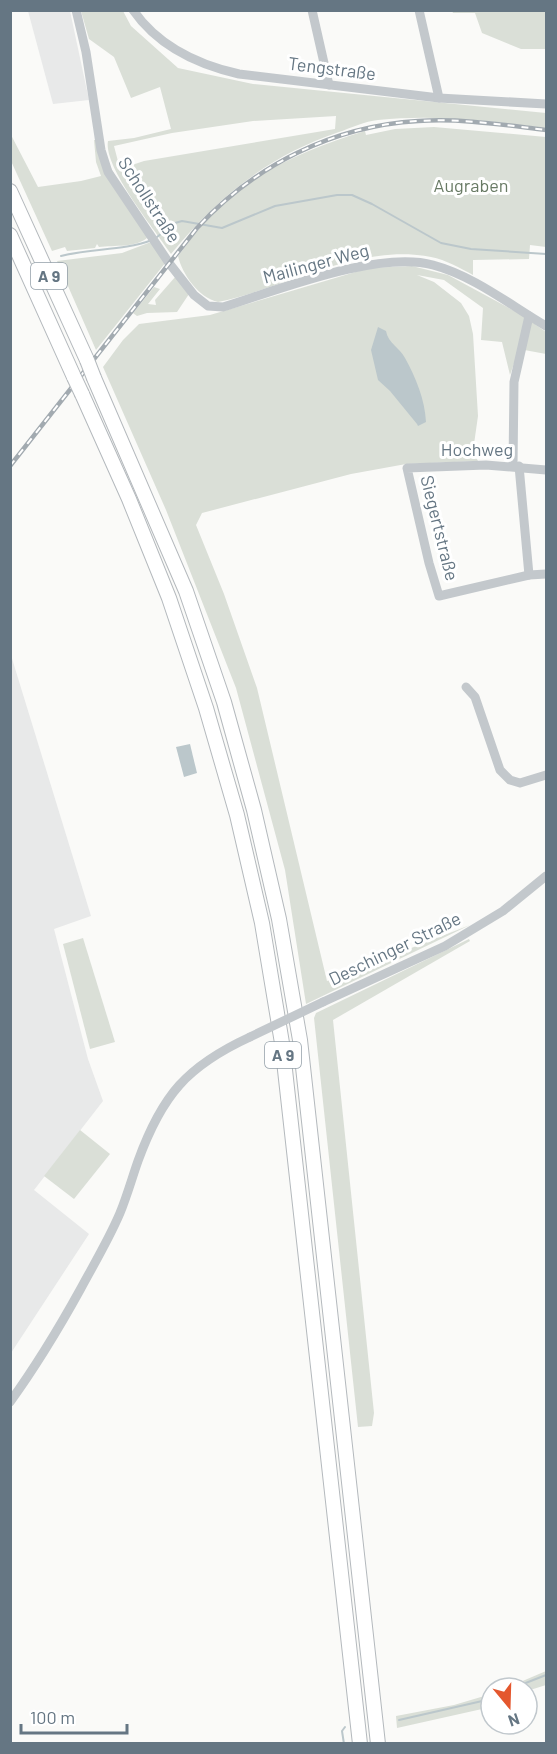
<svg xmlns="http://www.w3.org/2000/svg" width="557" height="1754" font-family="Barlow,sans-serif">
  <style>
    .built { fill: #e8e9e9 }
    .green { fill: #dadfd7; fill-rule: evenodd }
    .water { fill: #bbc7cb }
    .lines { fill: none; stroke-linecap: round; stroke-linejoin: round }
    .stream { stroke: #bbc7cb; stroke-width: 2 }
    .highway-casing { stroke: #b4b9bd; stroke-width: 16 }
    .minor { stroke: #c3c8cc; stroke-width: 9 }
    .highway { stroke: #fff; stroke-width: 14 }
    .rail-casing { stroke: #a2aab0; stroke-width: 4.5 }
    .rail { stroke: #fff; stroke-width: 2; stroke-dasharray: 7; stroke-linecap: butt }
    .highway-bridge-casing { stroke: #b4b9bd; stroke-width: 16; stroke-linecap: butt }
    .minor-bridge { stroke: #c3c8cc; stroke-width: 9 }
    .highway-bridge { stroke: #fff; stroke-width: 14 }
    .labels { text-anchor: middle; stroke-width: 6; stroke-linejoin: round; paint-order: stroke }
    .shield { fill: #fff; stroke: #939fa8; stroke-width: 1.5 }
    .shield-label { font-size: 16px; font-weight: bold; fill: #657683 }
    .street-label { font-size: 18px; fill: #657683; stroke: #fff }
    .park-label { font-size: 18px; fill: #687a64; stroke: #fff }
  </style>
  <rect width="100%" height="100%" fill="#fafaf8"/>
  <g class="built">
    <polygon points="28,11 70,11 89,100 53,104"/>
    <polygon points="10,652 91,916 54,929 88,1059 103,1101 34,1190 89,1234 11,1353"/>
  </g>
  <g class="green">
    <path d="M81,11h42l8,15 47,42 75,16 293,29v15c-56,-7 -111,-14 -168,-8 -13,1 -27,8 -39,12 -71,24 -121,65 -168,122 -15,-23 -68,-87 -63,-113l26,-3 37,-9 -11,-42 -29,11 -17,-41 -25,-18zM336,116l-1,13 -191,32 -24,8 -6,-23 58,-13 81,-12z"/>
    <polygon points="452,11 546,11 546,49 521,49 482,33 475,13 453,13"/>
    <path d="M434,127l112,10v110l-16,-2 -1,14 -56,1v15c-13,-7 -27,-15 -42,-18 -71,-14 -145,31 -213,45 -19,-4 -36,-28 -40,-46 11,-14 22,-30 35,-43 41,-42 96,-65 152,-82l1,4 29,-6z"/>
    <path d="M10,133l28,54 43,-6 20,-5 -5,-14 -2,-22h2l52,97c-11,11 -34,8 -49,10l-2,-3 -2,4 -28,3 -2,-4 -13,4 -41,-90z"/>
    <polygon points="151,242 166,262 96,350 57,261 122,253"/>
    <polygon points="412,266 448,275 522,315 546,332 546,354 519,349 510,375 502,342 481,340 483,308 444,280 417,275 434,282 461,303 469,316 473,334 478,416 473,451 478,461 406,464 351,474 202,513 196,525 224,594 257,688 327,981 470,925 306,1004 285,870 236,688 166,510 103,367 123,340 139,324 210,315 369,268"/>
    <polygon points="176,276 189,294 177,312 147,313 137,316 133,313 154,287 160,289 148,304 156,305 155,300"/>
    <polygon points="83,938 115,1042 90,1049 63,944"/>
    <polygon points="469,939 470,941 333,1020 374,1413 372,1426 358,1427 314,1018 316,1013"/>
    <polygon points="80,1130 110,1154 74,1199 44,1176"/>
    <polygon points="546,1671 546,1685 527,1691 527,1688 506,1688"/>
    <polygon points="491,1694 491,1707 397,1728 396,1716 454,1705"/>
  </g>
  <g class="water">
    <path d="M378,327l8,4c2,12 14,17 19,27 11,20 20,42 21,64l-8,4 -1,-2 -27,-33 -12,-11 -7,-30z"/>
    <polygon points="190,744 197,773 184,777 176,747"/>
  </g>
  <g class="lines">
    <g class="stream">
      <polyline points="157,237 175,223 182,221 222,228 275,206 337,195 352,195 372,204 441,243 471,249 546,254"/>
      <path d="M61,256c30,-8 62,-5 91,-16"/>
      <polyline points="513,1688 546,1675"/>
      <polyline points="399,1720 491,1699"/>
      <polyline points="344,1744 342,1731 345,1727"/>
    </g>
    <g class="highway-casing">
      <g id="highway">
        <polyline points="10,191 87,360"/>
        <polyline points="10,235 74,377"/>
        <polyline points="94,378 186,591 224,702 254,810 279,919 300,1040 378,1744"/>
        <polyline points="82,394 129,499 169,598 206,708 237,815 262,923 282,1043 360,1744"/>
      </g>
    </g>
    <g class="minor">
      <path d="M76,10l10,42 15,98 7,22 61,91 25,32 14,11 15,1c55,-17 155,-57 210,-42 41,11 77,40 113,61"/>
      <path d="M133,10c25,36 66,55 106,64l200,24 107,6"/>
      <polyline points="312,10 329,85"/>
      <polyline points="419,10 439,98"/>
      <polyline points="513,466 514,382 529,316"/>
      <polyline points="519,466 529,575"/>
      <polyline points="546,470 486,465 407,468 429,563 439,596 529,575 546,574"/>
      <polyline points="466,687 475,697 500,770 510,780 520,783 546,775"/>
      <polyline points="323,1002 445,946 503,911 546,876"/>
      <path d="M10,1402c26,-36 49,-74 70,-112 14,-26 29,-51 40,-77 7,-17 12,-35 18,-52 24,-66 49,-95 112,-124"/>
    </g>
    <use href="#highway" class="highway"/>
    <g class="rail-casing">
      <path id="rail" d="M10,466l187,-238c58,-63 136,-102 221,-107 43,-3 86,4 128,9"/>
    </g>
    <use href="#rail" class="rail"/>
    <g class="highway-bridge-casing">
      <g id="highway-bridge">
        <polyline points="87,360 94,378"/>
        <polyline points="74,377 82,394"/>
      </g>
    </g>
    <polyline class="minor-bridge" points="250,1037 323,1002"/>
    <use href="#highway-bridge" class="highway-bridge"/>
  </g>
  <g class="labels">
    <g class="shield">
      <rect x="31" y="263" width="36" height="26" rx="4.5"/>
      <rect x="265" y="1042" width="36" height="26" rx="4.5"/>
    </g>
    <g class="shield-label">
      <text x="49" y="282">A 9</text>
      <text x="283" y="1061">A 9</text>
    </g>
    <g class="street-label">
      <text transform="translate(332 69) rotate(7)" y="6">Tengstraße</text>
      <text transform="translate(149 200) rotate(57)" y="6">Schollstraße</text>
      <text transform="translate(316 264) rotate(-15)" y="6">Mailinger Weg</text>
      <text x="477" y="456">Hochweg</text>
      <text transform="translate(439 528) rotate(76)" y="6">Siegertstraße</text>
      <text transform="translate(395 949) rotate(-26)" y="6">Deschinger Straße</text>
    </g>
    <g class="park-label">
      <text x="471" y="192">Augraben</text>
    </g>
  </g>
  <rect width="557" height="1754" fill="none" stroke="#657683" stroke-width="24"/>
  <g transform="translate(509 1706) rotate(161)"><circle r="28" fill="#ffffff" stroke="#c1c8cd" stroke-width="1.5"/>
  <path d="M0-4.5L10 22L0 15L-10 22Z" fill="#e4572e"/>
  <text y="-9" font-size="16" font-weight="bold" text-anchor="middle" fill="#657683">N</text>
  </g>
  <path d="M21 1724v9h106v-9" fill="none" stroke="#657683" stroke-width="3"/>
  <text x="30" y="1724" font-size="18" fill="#657683" stroke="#ffffff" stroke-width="4.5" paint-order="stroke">100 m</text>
</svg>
